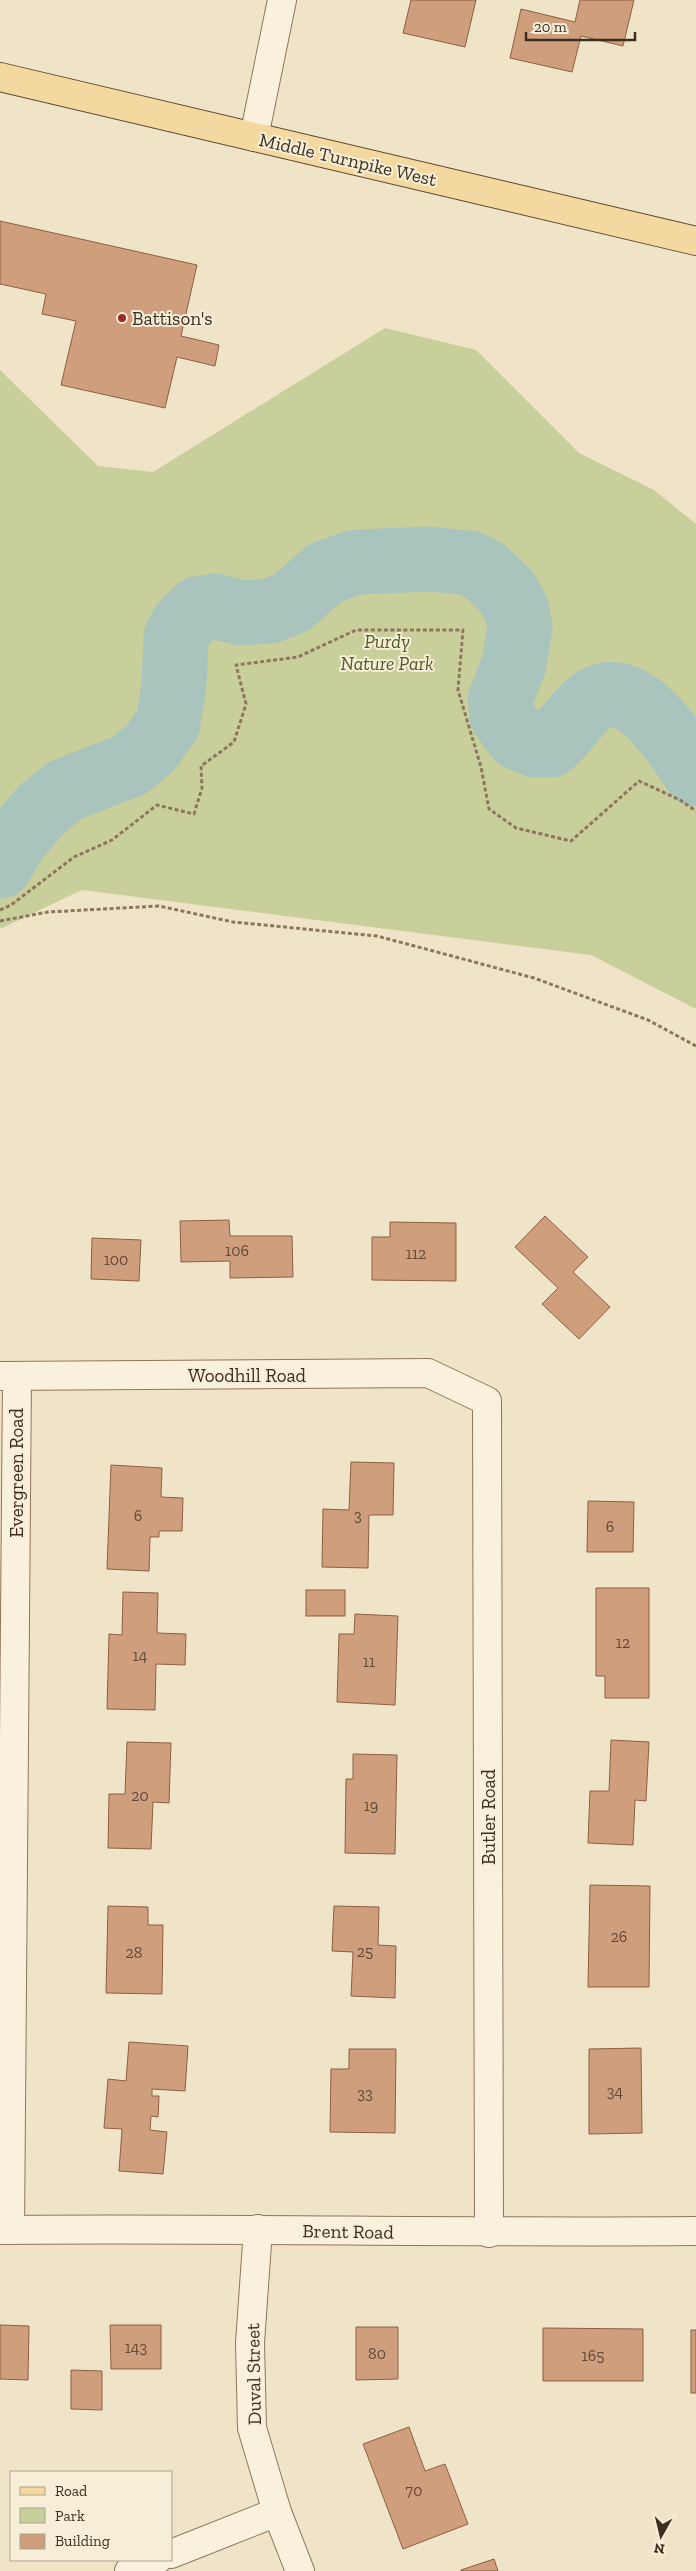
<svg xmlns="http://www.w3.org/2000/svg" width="696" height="2571" font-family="'Zilla Slab',serif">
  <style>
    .green { fill: #c9cf9b }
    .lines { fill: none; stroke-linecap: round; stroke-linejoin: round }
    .river { stroke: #a9c4bc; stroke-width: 65 }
    .building { fill: #cf9f7d; stroke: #8d5f41 }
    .minor-casing { stroke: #8d765c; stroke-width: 30 }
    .major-casing { stroke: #5b4430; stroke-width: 30 }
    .path { stroke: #8d765c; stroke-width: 3; stroke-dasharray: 4 2.5; stroke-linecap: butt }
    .minor { stroke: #faf1dc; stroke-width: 28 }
    .major { stroke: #f3d9a0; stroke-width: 28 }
    .poi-dot { fill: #9e2a2b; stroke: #f7eed8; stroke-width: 2 }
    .labels { text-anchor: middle; stroke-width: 4; stroke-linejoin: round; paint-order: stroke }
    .number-label { font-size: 16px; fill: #624a37 }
    .street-label { font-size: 19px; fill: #3d2e20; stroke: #f7eed8 }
    .poi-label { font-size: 19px; fill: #3d2e20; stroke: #f7eed8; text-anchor: start }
    .park-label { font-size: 19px; font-style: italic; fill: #4d5a26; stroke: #f7eed8 }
  </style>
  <rect width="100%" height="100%" fill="#f0e4c8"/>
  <polygon class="green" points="385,328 476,350 579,453 654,490 696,524 696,1009 591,955 82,890 0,929 0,370 98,466 153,472"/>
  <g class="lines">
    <path class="river" d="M0,866l17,-28 25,-29 24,-19 64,-25 21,-18 17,-24 6,-37 2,-49 7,-13 15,-15 17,-3 26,7 29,-2 21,-8 34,-30 31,-11 73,-3 41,4 15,8 22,21 10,18 3,17 -6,37 -14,36 2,16 16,22 17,7h15c16,-13 26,-32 42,-44 40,-29 86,46 104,73"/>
  </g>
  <g class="building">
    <polygon points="411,0 476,0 465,47 403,33"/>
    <polygon points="580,0 634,0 623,46 581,36 572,72 510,58 521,9 575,22"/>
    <polygon points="0,221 197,265 181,336 219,345 215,366 177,357 165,408 61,385 76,321 42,314 46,294 0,284"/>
    <polygon points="545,1216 588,1257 573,1272 610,1307 579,1339 542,1304 558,1288 515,1247"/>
    <polygon points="229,1220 230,1236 292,1236 293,1277 230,1278 230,1261 181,1262 180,1221"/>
    <polygon points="390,1222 456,1223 456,1281 372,1280 372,1237 390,1237"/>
    <polygon points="92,1238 141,1240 139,1281 91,1279"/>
    <polygon points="351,1462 394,1463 393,1515 369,1515 368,1568 322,1567 323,1509 349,1510"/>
    <polygon points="111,1465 162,1468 161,1497 183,1498 182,1531 159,1531 159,1537 150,1537 149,1571 107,1569"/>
    <polygon points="588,1501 634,1502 633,1552 587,1552"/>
    <polygon points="596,1588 649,1588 649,1698 605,1698 605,1676 596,1676"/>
    <rect x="306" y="1590" width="39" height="26"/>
    <polygon points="123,1592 158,1593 157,1633 186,1634 185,1665 156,1664 155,1710 107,1709 109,1634 122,1635"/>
    <polygon points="355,1614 398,1616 395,1705 337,1702 339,1634 354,1634"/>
    <polygon points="611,1740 649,1742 646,1801 635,1800 633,1845 588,1843 590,1791 609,1791"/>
    <polygon points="127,1742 171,1743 169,1803 153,1802 151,1849 108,1848 109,1794 125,1794"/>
    <polygon points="353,1754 397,1755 395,1854 345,1853 346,1779 353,1779"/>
    <polygon points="590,1885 650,1886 649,1987 588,1987"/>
    <polygon points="108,1906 148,1907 148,1925 163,1925 162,1994 106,1993"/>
    <polygon points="334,1906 379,1907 378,1945 396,1946 395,1998 351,1996 353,1952 332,1951"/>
    <polygon points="129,2042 188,2046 185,2091 152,2089 152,2096 159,2096 158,2117 151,2116 150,2130 167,2132 163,2174 119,2171 122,2129 104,2128 108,2079 126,2081"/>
    <polygon points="641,2048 642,2133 589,2134 589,2049"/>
    <polygon points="349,2049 396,2049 395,2133 330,2132 331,2069 349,2069"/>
    <polygon points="0,2325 29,2326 28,2380 0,2379"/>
    <polygon points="110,2325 161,2325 161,2369 111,2369"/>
    <polygon points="356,2327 398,2327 398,2379 356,2380"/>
    <polygon points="543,2328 643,2329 643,2381 543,2381"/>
    <rect x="691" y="2330" width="5" height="63"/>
    <polygon points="71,2370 102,2371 102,2410 71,2409"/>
    <polygon points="409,2427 425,2471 445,2464 468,2524 403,2549 363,2444"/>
    <polygon points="494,2559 498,2571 461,2571 461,2570"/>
  </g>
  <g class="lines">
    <g class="minor-casing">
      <g id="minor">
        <polyline points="254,137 282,0"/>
        <polyline points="0,1376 428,1373 487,1401 489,2233"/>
        <polyline points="258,2229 250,2343 252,2428 277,2512 300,2571"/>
        <path d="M0,2230c232,-2 464,3 696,1"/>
        <polyline points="10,2230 17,1376"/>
        <polyline points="171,2554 277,2512"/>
        <polyline points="129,2571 157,2560"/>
      </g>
    </g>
    <g class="major-casing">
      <polyline id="major" points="0,77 696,241"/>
    </g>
    <g class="path">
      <polyline points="0,910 11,905 74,857 112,840 157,805 194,814 202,788 201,766 234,742 246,704 236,665 298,657 356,630 463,630 458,690 481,767 489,809 516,828 571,841 639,781 680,800 696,811"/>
      <polyline points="0,921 48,912 159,906 233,922 377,936 534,978 648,1020 696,1046"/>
    </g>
    <use href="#minor" class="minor"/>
    <use href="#major" class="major"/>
  </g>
  <circle class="poi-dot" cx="122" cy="318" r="5"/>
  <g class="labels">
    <g class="number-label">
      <text x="237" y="1256">106</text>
      <text x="416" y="1259">112</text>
      <text x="116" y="1265">100</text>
      <text x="138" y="1521">6</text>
      <text x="358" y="1521">3</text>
      <text x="610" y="1532">6</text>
      <text x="623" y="1648">12</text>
      <text x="140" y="1661">14</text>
      <text x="369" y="1667">11</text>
      <text x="140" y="1801">20</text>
      <text x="371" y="1811">19</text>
      <text x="619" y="1942">26</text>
      <text x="365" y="1957">25</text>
      <text x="134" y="1958">28</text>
      <text x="615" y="2097">34</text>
      <text x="365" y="2099">33</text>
      <text x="136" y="2353">143</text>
      <text x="377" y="2359">80</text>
      <text x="593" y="2361">165</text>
      <text x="414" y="2496">70</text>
    </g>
    <g class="street-label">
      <text transform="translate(348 159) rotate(13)" y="7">Middle Turnpike West</text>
      <text x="247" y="1382">Woodhill Road</text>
      <text transform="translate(16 1473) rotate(-90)" y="7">Evergreen Road</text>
      <text transform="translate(488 1817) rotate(-90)" y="7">Butler Road</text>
      <text transform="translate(348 2231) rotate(1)" y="7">Brent Road</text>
      <text transform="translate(253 2374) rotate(-91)" y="7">Duval Street</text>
    </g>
    <g class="poi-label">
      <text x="132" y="325">Battison's</text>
    </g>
    <g class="park-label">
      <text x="387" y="648">Purdy<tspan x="387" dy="22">Nature Park</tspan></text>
    </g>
  </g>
  <rect x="10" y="2471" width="162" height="90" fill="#f7eed8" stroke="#ada18e"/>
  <rect x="20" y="2487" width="25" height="8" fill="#f3d9a0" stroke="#ada18e"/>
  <text x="55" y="2496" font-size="15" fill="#3d2e20">Road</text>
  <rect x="20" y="2508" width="25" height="15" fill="#c9cf9b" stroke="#ada18e"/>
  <text x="55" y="2521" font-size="15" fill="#3d2e20">Park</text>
  <rect x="20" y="2534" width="25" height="15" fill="#cf9f7d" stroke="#ada18e"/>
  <text x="55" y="2546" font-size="15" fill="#3d2e20">Building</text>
  <g transform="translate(661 2536) rotate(188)" stroke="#f7eed8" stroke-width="4" paint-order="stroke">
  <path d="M0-4L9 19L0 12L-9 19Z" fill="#3d2e20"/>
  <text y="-8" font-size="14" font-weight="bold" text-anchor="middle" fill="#3d2e20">N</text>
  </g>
  <path d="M526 32v8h109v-8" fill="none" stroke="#3d2e20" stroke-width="2.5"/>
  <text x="534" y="32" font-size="15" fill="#3d2e20" stroke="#f7eed8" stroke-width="4" paint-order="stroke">20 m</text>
</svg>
